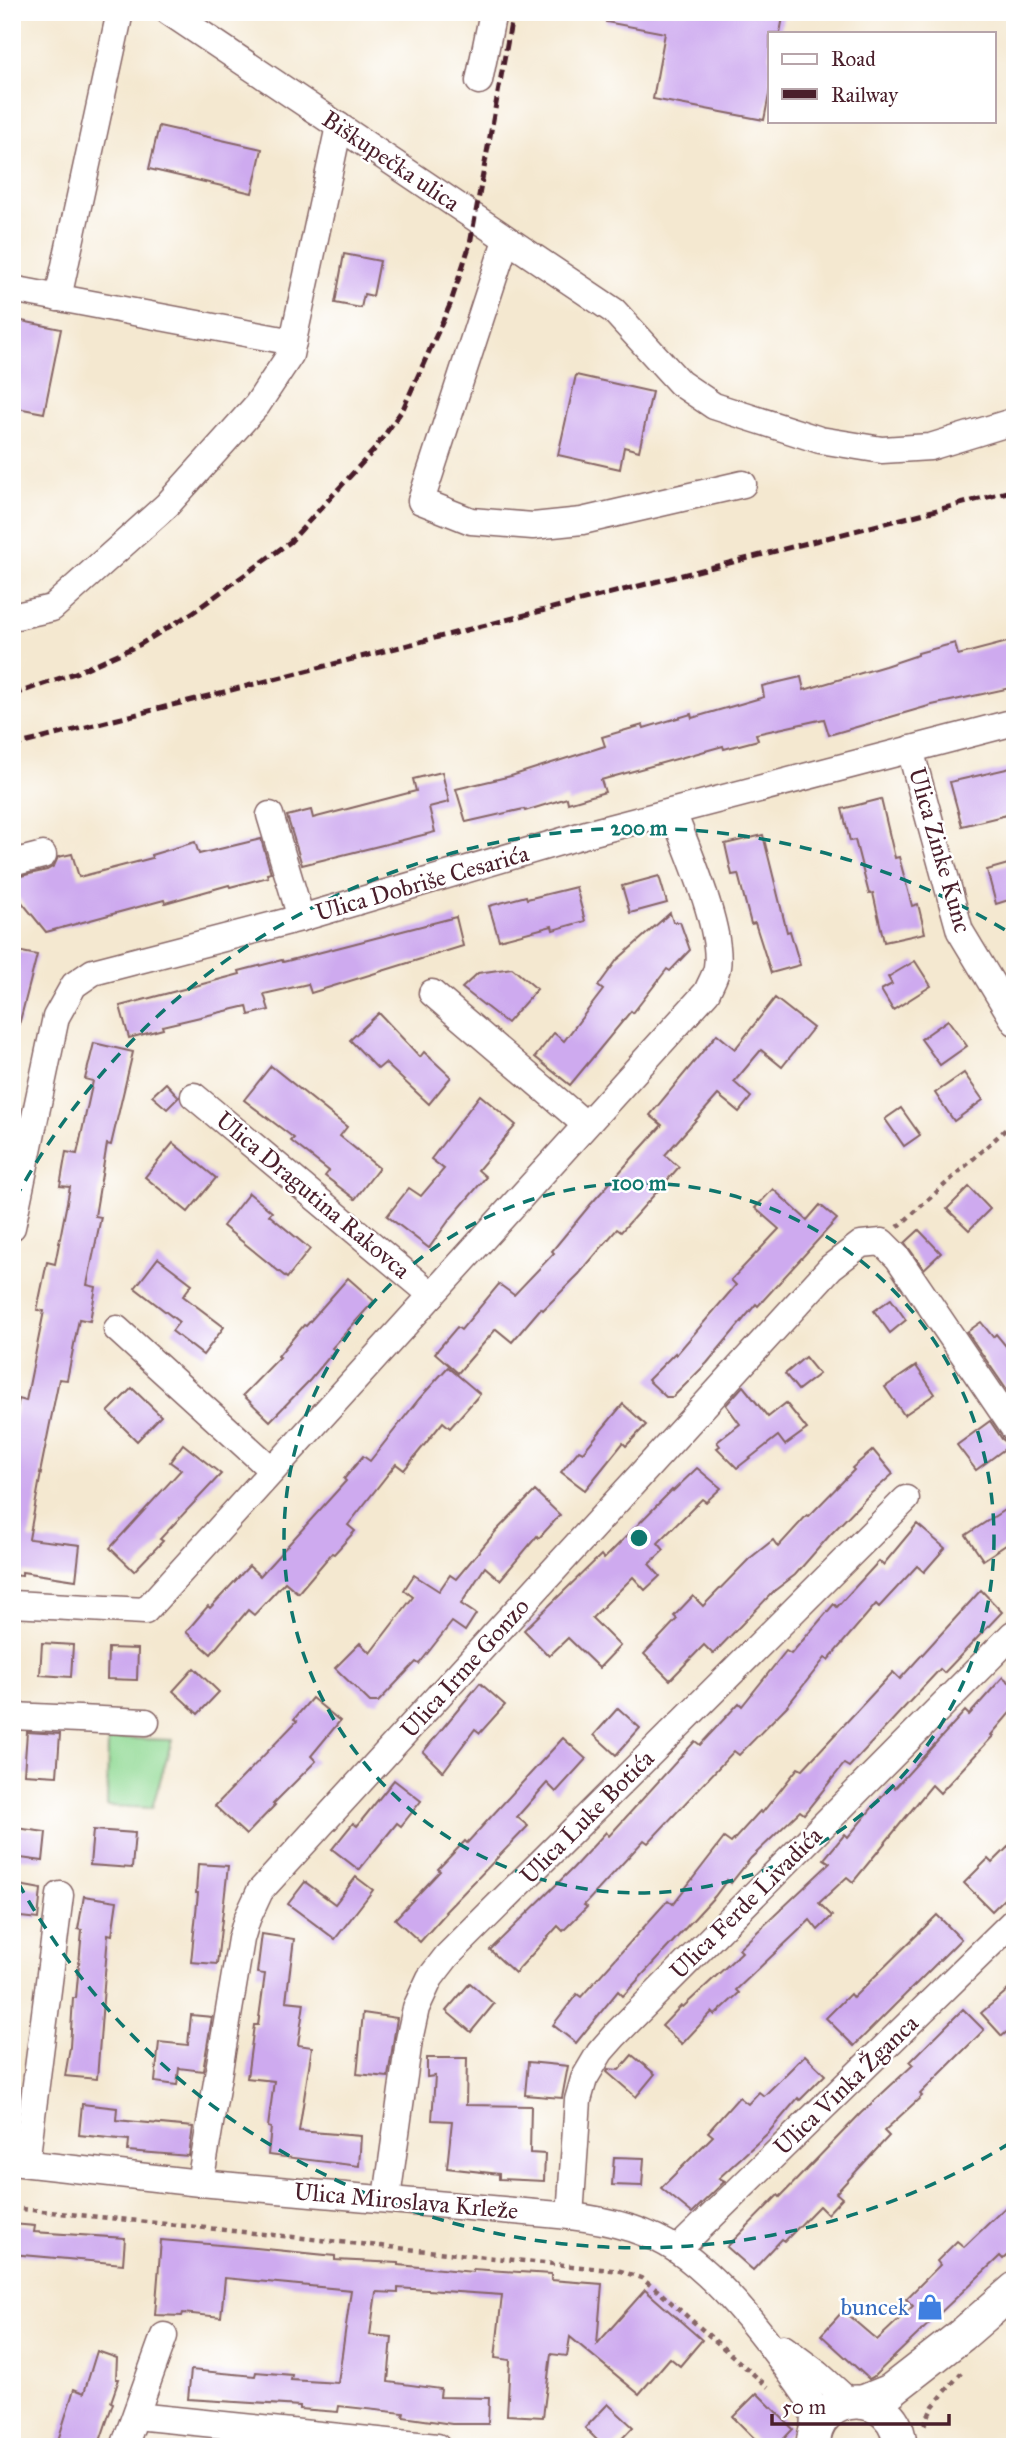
<svg xmlns="http://www.w3.org/2000/svg" width="1027" height="2459" font-family="'IM FELL Great Primer',serif">
  <style>
    .green { fill: #92da95; stroke: #6e7c60; stroke-width: 2 }
    .building { fill: #ceaaef }
    .lines { fill: none; stroke-linecap: round; stroke-linejoin: round }
    .minor-casing { stroke: #866565; stroke-width: 29 }
    .major-casing { stroke: #866565; stroke-width: 36 }
    .path { stroke: #866565; stroke-width: 4.5; stroke-dasharray: 5 5; stroke-linecap: butt }
    .minor { stroke: #fff; stroke-width: 26 }
    .major { stroke: #fff; stroke-width: 33 }
    .rail { stroke: #4a1f2b; stroke-width: 5; stroke-dasharray: 10 5; stroke-linecap: butt }
    .ring { fill: none; stroke: #0f766e; stroke-width: 3.5; stroke-dasharray: 12 9 }
    .labels { text-anchor: middle; stroke-width: 5; stroke-linejoin: round; paint-order: stroke }
    .street-label { font-size: 24px; fill: #4a1f2b; stroke: #fff }
    .shop-label { font-size: 24px; fill: #366cbe; stroke: #fff; text-anchor: end }
    .centre { fill: #0f766e; stroke: #fff; stroke-width: 3.5 }
    .ring-label { font-size: 21px; text-anchor: middle; font-weight: bold; fill: #0f766e; stroke: #fff; stroke-width: 5; stroke-linejoin: round; paint-order: stroke }
  </style>
  <rect width="100%" height="100%" fill="#fff"/>
  <filter id="ink" filterUnits="userSpaceOnUse"><feTurbulence type="fractalNoise" baseFrequency=".0143" numOctaves="2"/><feDisplacementMap in="SourceGraphic" scale="14" xChannelSelector="R" yChannelSelector="G"/><feConvolveMatrix kernelMatrix="1 2 1 2 8 2 1 2 1" color-interpolation-filters="sRGB"/></filter>
  <filter id="wash" filterUnits="userSpaceOnUse"><feTurbulence type="fractalNoise" baseFrequency=".00686" numOctaves="4" result="noise"/><feDisplacementMap in="SourceGraphic" scale="28" xChannelSelector="R" yChannelSelector="G"/><feGaussianBlur stdDeviation="1.57" result="paint"/><feColorMatrix in="noise" values="0 0 0 0 0 0 0 0 0 0 0 0 0 0 0 0 0 1.4 0 .05"/><feComposite in="paint" operator="in"/></filter>
  <g filter="url(#wash)">
    <rect width="100%" height="100%" fill="#f4e8d0"/>
    <polygon class="green" points="108,1738 172,1740 152,1808 107,1806"/>
    <g id="blocks">
      <g class="building">
        <polygon points="607,12 784,12 780,33 770,33 770,90 764,120 653,99 665,33 606,22"/>
        <polygon points="159,126 262,149 252,193 149,169"/>
        <polygon points="344,254 380,261 373,296 364,294 361,308 335,303"/>
        <polygon points="12,319 61,329 44,413 12,407"/>
        <polygon points="576,375 652,392 639,451 624,447 620,469 558,455"/>
        <polygon points="1015,640 1015,687 932,705 829,735 824,719 756,734 758,740 724,749 723,746 601,780 605,792 568,803 567,798 525,811 524,809 466,822 456,789 511,776 605,746 602,737 643,725 644,728 691,714 692,718 764,697 762,686 801,677 804,690 885,666 918,655 918,653 955,643 958,655"/>
        <polygon points="1015,767 1015,813 962,826 950,782"/>
        <polygon points="442,772 449,802 429,807 435,832 302,865 287,816 311,810 313,818 416,791 413,779"/>
        <polygon points="881,799 895,858 899,857 912,906 918,904 925,933 884,942 873,893 869,894 855,840 850,841 842,809"/>
        <polygon points="763,835 787,932 790,931 800,965 771,973 755,923 751,924 738,874 732,875 725,844"/>
        <polygon points="261,839 271,873 267,874 268,877 230,887 229,885 165,903 164,900 46,932 12,890 12,878 47,870 54,866 58,857 72,854 79,877 152,858 151,855 195,842 199,854"/>
        <polygon points="1015,862 1015,898 996,904 987,870"/>
        <polygon points="659,876 667,903 630,913 622,886"/>
        <polygon points="576,887 585,921 553,930 552,926 499,940 489,906 526,896 527,899"/>
        <polygon points="670,913 673,922 680,922 690,950 670,971 667,969 633,1013 631,1011 570,1085 535,1057 554,1033 564,1041 603,990 598,986 617,960"/>
        <polygon points="456,917 463,946 311,993 308,984 264,994 269,1010 249,1015 247,1006 162,1026 163,1029 129,1038 120,1006 240,974 239,971 282,960 283,962"/>
        <polygon points="12,950 37,955 19,1025 12,1024"/>
        <polygon points="915,961 931,986 893,1010 881,990 892,984 888,977"/>
        <polygon points="512,968 537,989 507,1023 462,988 478,973"/>
        <polygon points="775,998 813,1028 782,1067 761,1050 734,1082 751,1097 739,1112 718,1095 665,1155 679,1167 621,1232 617,1229 579,1274 543,1310 541,1308 512,1342 496,1329 458,1373 435,1353 457,1327 461,1330 499,1284 514,1295 554,1253 552,1251 590,1205 662,1125 650,1115 717,1034 735,1049"/>
        <polygon points="379,1013 420,1057 424,1052 451,1077 429,1104 385,1063 378,1069 350,1040"/>
        <polygon points="948,1020 967,1046 940,1065 921,1039"/>
        <polygon points="94,1043 133,1052 111,1145 107,1144 95,1216 101,1217 87,1285 96,1287 90,1321 79,1319 67,1380 59,1379 40,1473 41,1473 29,1539 80,1545 76,1580 22,1572 22,1576 12,1575 12,1430 19,1399 26,1401 44,1311 37,1310 47,1262 55,1264 70,1187 60,1186 66,1152 77,1154 93,1081 85,1079"/>
        <polygon points="271,1066 347,1127 340,1136 379,1168 355,1199 325,1176 329,1171 291,1141 294,1138 244,1100"/>
        <polygon points="964,1073 983,1100 954,1121 935,1093"/>
        <polygon points="166,1083 179,1097 167,1109 152,1096"/>
        <polygon points="480,1095 516,1125 478,1170 486,1177 450,1219 429,1248 387,1216 409,1188 421,1196 444,1169 431,1159"/>
        <polygon points="901,1108 920,1135 904,1146 885,1119"/>
        <polygon points="173,1143 216,1178 188,1212 145,1177"/>
        <polygon points="969,1187 990,1209 969,1230 947,1209"/>
        <polygon points="773,1189 807,1220 820,1205 837,1219 758,1306 756,1304 707,1363 673,1397 666,1397 648,1380 675,1353 676,1355 736,1285 731,1280 779,1229 755,1208"/>
        <polygon points="249,1193 272,1212 269,1215 310,1249 287,1278 223,1226"/>
        <polygon points="919,1230 941,1253 924,1269 905,1243"/>
        <polygon points="158,1258 192,1284 183,1296 224,1327 203,1355 172,1331 179,1322 135,1288"/>
        <polygon points="348,1278 374,1301 332,1348 335,1350 310,1380 270,1421 243,1395 280,1357 278,1356 304,1325 306,1326"/>
        <polygon points="891,1299 906,1320 890,1333 874,1311"/>
        <polygon points="981,1322 993,1337 996,1334 1015,1357 1015,1402 967,1332"/>
        <polygon points="805,1357 819,1374 798,1390 785,1374"/>
        <polygon points="916,1366 935,1394 904,1415 885,1387"/>
        <polygon points="448,1367 480,1394 450,1428 443,1422 404,1470 396,1464 348,1525 355,1531 334,1554 332,1553 298,1593 285,1582 254,1615 248,1610 211,1654 186,1632 208,1606 210,1608 249,1566 260,1576 346,1481 344,1479 363,1456 370,1461 419,1399"/>
        <polygon points="743,1386 768,1417 786,1403 807,1429 785,1445 778,1436 737,1468 717,1448 720,1446 717,1442 740,1424 726,1405"/>
        <polygon points="132,1388 161,1416 137,1441 108,1412"/>
        <polygon points="623,1404 646,1425 626,1446 623,1443 585,1490 561,1472 579,1450 583,1452"/>
        <polygon points="990,1421 1002,1439 1010,1445 976,1470 957,1445"/>
        <polygon points="183,1444 221,1474 160,1539 163,1541 134,1571 110,1548 181,1470 170,1462"/>
        <polygon points="873,1450 893,1474 868,1496 830,1535 795,1575 774,1591 713,1654 704,1645 670,1680 644,1654 677,1619 674,1616 693,1596 703,1606 749,1559 773,1540 778,1547 807,1515 809,1516 854,1470 852,1468"/>
        <polygon points="697,1468 721,1488 706,1502 702,1499 658,1543 664,1550 649,1564 660,1576 645,1590 633,1577 592,1618 620,1646 599,1668 568,1638 549,1656 524,1630 601,1555 604,1559 672,1490 673,1491"/>
        <polygon points="535,1491 560,1515 539,1538 537,1536 500,1580 485,1567 461,1604 476,1614 465,1631 452,1622 419,1664 416,1662 378,1702 370,1702 335,1668 360,1643 370,1653 413,1597 404,1590 414,1575 439,1591 450,1575 456,1579 496,1531"/>
        <polygon points="1015,1503 1015,1539 983,1560 966,1535"/>
        <polygon points="917,1524 945,1548 924,1572 917,1566 879,1607 876,1604 828,1660 825,1658 787,1706 739,1755 734,1751 648,1843 644,1840 584,1905 587,1907 563,1931 558,1926 515,1973 490,1950 573,1868 606,1832 609,1836 695,1741 700,1745 739,1703 742,1706 786,1651 791,1654 834,1604 837,1607 879,1561 883,1565"/>
        <polygon points="981,1590 1002,1612 944,1673 940,1669 849,1767 844,1764 804,1814 800,1811 751,1858 731,1883 727,1880 715,1896 623,1996 618,1991 576,2043 553,2025 577,1994 581,1997 668,1900 673,1904 724,1838 731,1843 760,1811 762,1813 798,1768 802,1770 893,1672 900,1679"/>
        <polygon points="42,1643 73,1645 71,1677 40,1675"/>
        <polygon points="108,1648 138,1649 137,1680 107,1679"/>
        <polygon points="194,1668 219,1692 198,1714 173,1691"/>
        <polygon points="1003,1677 1015,1687 1015,1707 991,1735 993,1736 940,1793 932,1785 853,1882 847,1877 819,1903 832,1916 818,1930 810,1920 736,1990 739,1993 715,2015 712,2012 682,2044 662,2026 681,2006 683,2007 742,1952 739,1949 830,1863 824,1859 845,1834 848,1837 891,1785 895,1788 965,1711 969,1715"/>
        <polygon points="480,1683 505,1705 480,1733 475,1729 443,1772 423,1752"/>
        <polygon points="312,1698 340,1721 311,1756 316,1761 273,1804 275,1805 246,1835 215,1806 297,1721 294,1719"/>
        <polygon points="618,1708 640,1728 616,1755 594,1735"/>
        <polygon points="27,1732 60,1734 57,1776 24,1774"/>
        <polygon points="563,1738 586,1759 556,1792 547,1783 517,1817 528,1826 445,1912 446,1913 420,1942 395,1919 440,1871 438,1869 465,1841 467,1843"/>
        <polygon points="394,1780 421,1801 401,1826 397,1823 359,1870 332,1849 353,1823 357,1826"/>
        <polygon points="16,1828 46,1832 43,1861 13,1857"/>
        <polygon points="93,1830 135,1833 132,1868 90,1865"/>
        <polygon points="1015,1840 1015,1888 992,1911 964,1883 988,1859 992,1863"/>
        <polygon points="198,1864 228,1866 217,1964 191,1962 198,1893 196,1893"/>
        <polygon points="356,1877 373,1890 335,1939 288,1904 305,1882 335,1904"/>
        <polygon points="14,1884 41,1889 38,1919 12,1916"/>
        <polygon points="84,1896 117,1901 112,1935 108,1934 97,2079 65,2076 70,2047 73,1998 76,1998 82,1930 78,1929"/>
        <polygon points="937,1915 961,1939 854,2046 826,2018 850,1994 853,1998"/>
        <polygon points="262,1934 294,1939 286,2001 304,2003 298,2045 312,2047 299,2131 361,2136 359,2166 268,2155 271,2128 268,2127 274,2081 247,2078 254,2025 258,2025 265,1974 257,1973"/>
        <polygon points="470,1983 494,2004 471,2032 446,2011"/>
        <polygon points="1015,1984 1015,2025 1002,2036 981,2013"/>
        <polygon points="963,2009 984,2030 920,2094 922,2096 884,2131 889,2136 836,2193 842,2198 827,2214 819,2206 785,2241 782,2239 753,2270 727,2247 778,2195 780,2197 861,2113 913,2065 910,2062"/>
        <polygon points="363,2013 397,2018 388,2077 357,2074"/>
        <polygon points="191,2015 212,2017 203,2071 179,2068 177,2085 155,2082 159,2042 188,2045"/>
        <polygon points="632,2055 655,2074 636,2097 607,2072 608,2069 619,2070"/>
        <polygon points="805,2055 825,2075 800,2100 798,2098 768,2133 719,2178 725,2181 692,2213 661,2188 713,2136 708,2132 739,2097 748,2104 759,2092 764,2096"/>
        <polygon points="427,2058 467,2058 466,2105 531,2106 530,2153 545,2154 544,2181 499,2179 499,2174 447,2168 452,2121 432,2120 435,2076 427,2077"/>
        <polygon points="528,2062 568,2066 562,2098 525,2095"/>
        <polygon points="82,2104 117,2108 116,2120 193,2127 189,2156 128,2151 129,2140 79,2135"/>
        <polygon points="614,2157 644,2158 642,2186 612,2185"/>
        <polygon points="1015,2198 1015,2248 1003,2259 1000,2256 873,2377 869,2379 821,2335 843,2311 877,2340 913,2306 906,2299 940,2265 937,2261 957,2241 964,2247"/>
        <polygon points="12,2224 35,2226 34,2232 125,2238 123,2264 12,2254"/>
        <polygon points="161,2240 256,2248 335,2256 335,2260 399,2263 399,2265 473,2272 473,2269 551,2274 551,2280 602,2284 597,2344 645,2290 702,2340 680,2366 670,2358 639,2394 570,2337 567,2356 551,2354 543,2417 507,2415 510,2360 495,2358 502,2295 398,2288 398,2293 376,2292 370,2335 392,2337 388,2382 441,2389 440,2397 489,2398 488,2424 452,2424 403,2417 404,2413 339,2406 338,2412 300,2409 300,2406 188,2399 191,2370 255,2376 256,2372 292,2375 291,2380 338,2383 351,2290 225,2278 221,2317 183,2313 182,2316 155,2315"/>
        <polygon points="97,2351 117,2358 116,2379 119,2379 111,2402 113,2403 98,2447 56,2447 74,2389 84,2393"/>
        <polygon points="757,2393 793,2429 776,2447 763,2447 733,2417"/>
        <polygon points="608,2404 633,2427 614,2447 604,2447 585,2428"/>
      </g>
    </g>
  </g>
  <g filter="url(#ink)">
    <use href="#blocks" fill-opacity="0" stroke="#866565" stroke-width="2"/>
    <g class="lines">
      <g class="minor-casing">
        <g id="minor">
          <polyline points="169,12 614,311 680,383 714,406 820,440 882,450 930,447 1015,421"/>
          <polyline points="479,81 493,12"/>
          <polyline points="506,240 421,501 471,521 533,526 582,521 743,484"/>
          <polyline points="12,289 293,342"/>
          <polyline points="58,298 120,12"/>
          <polyline points="12,617 52,608 167,505 257,405 290,355 339,126"/>
          <polyline points="910,749 960,931 1015,1022"/>
          <polyline points="270,815 301,918"/>
          <polyline points="12,863 43,855"/>
          <polyline points="432,993 585,1124"/>
          <polyline points="194,1096 432,1295"/>
          <polyline points="12,1227 56,1017 74,985 93,972 301,918 590,833 1015,722"/>
          <polyline points="117,1329 272,1470"/>
          <path d="M12,1604l133,7 562,-619c3,-8 9,-17 10,-25 6,-38 -30,-117 -44,-155"/>
          <polyline points="12,1716 146,1722"/>
          <path d="M12,2162l188,21 370,33c36,4 76,13 107,34 52,36 98,100 134,152l3,11 -1,24"/>
          <polyline points="26,2163 60,1895"/>
          <polyline points="200,2183 241,1939 247,1919 260,1891 831,1267 861,1244 882,1242 898,1258 1015,1430"/>
          <polyline points="387,2198 409,2040 416,2008 430,1978 447,1956 906,1499"/>
          <polyline points="570,2216 578,2100 584,2079 600,2052 615,2035 1013,1634"/>
          <polyline points="677,2250 1015,1920"/>
          <polyline points="783,2348 818,2374 849,2402"/>
          <polyline points="136,2416 437,2447"/>
          <polyline points="124,2447 164,2336"/>
        </g>
      </g>
      <g class="major-casing">
        <g id="major">
          <polyline points="863,2402 890,2391 962,2335 1015,2289"/>
          <path d="M813,2447c2,-60 85,-60 87,0"/>
        </g>
      </g>
      <g class="path">
        <polyline points="898,1227 1015,1121"/>
        <polyline points="12,2208 621,2271 641,2278 657,2290 768,2387"/>
        <polyline points="924,2425 933,2406 961,2373"/>
      </g>
      <use href="#minor" class="minor"/>
      <use href="#major" class="major"/>
      <g class="rail">
        <polyline points="12,695 75,673 139,645 192,613 290,542 374,450 403,409 450,305 470,244 513,12"/>
        <polyline points="12,746 1015,490"/>
      </g>
    </g>
  </g>
  <g class="ring">
    <circle cx="639" cy="1538" r="355"/>
    <path d="M1010 2143A710 710 0 0 1 15 1877M15 1199A710 710 0 0 1 1010 933"/>
  </g>
  <defs>
    <g id="shop-bare" transform="scale(2.1)"><path d="M-5-2.5h2.3a2.7 3.5 0 0 1 5.4 0H5L5.5 6h-11ZM-1.5-2.5h3a1.5 2.3 0 0 0-3 0Z" fill="#3f7fe0" stroke="#fff" stroke-width="2.5" paint-order="stroke"/></g>
  </defs>
  <g fill-rule="evenodd">
    <use href="#shop-bare" x="930" y="2307"/>
  </g>
  <g class="labels">
    <g class="street-label">
      <text transform="translate(391 161) rotate(34)" y="8">Biškupečka ulica</text>
      <text transform="translate(940 850) rotate(74)" y="8">Ulica Zinke Kunc</text>
      <text transform="translate(422 883) rotate(-16)" y="8">Ulica Dobriše Cesarića</text>
      <text transform="translate(313 1195) rotate(40)" y="8">Ulica Dragutina Rakovca</text>
      <text transform="translate(465 1668) rotate(-48)" y="8">Ulica Irme Gonzo</text>
      <text transform="translate(587 1817) rotate(-45)" y="8">Ulica Luke Botića</text>
      <text transform="translate(746 1903) rotate(-45)" y="8">Ulica Ferde Livadića</text>
      <text transform="translate(846 2085) rotate(-44)" y="8">Ulica Vinka Žganca</text>
      <text transform="translate(406 2201) rotate(5)" y="8">Ulica Miroslava Krleže</text>
    </g>
    <g class="shop-label">
      <text x="909" y="2315">buncek</text>
    </g>
  </g>
  <circle cx="639" cy="1538" r="10" class="centre"/>
  <g class="ring-label">
    <text x="639" y="835">200 m</text>
    <text x="639" y="1190">100 m</text>
  </g>
  <rect width="1027" height="2459" fill="none" stroke="#fff" stroke-width="42"/>
  <rect x="768" y="32" width="228" height="91" fill="#ffffff" stroke="#b7a5aa" stroke-width="2"/>
  <rect x="782" y="54" width="35" height="10" fill="#ffffff" stroke="#b7a5aa" stroke-width="2"/>
  <text x="831" y="66" font-size="21" fill="#4a1f2b">Road</text>
  <rect x="782" y="89" width="35" height="10" fill="#4a1f2b" stroke="#b7a5aa" stroke-width="2"/>
  <text x="831" y="102" font-size="21" fill="#4a1f2b">Railway</text>
  <path d="M772 2414v10h177v-10" fill="none" stroke="#4a1f2b" stroke-width="3.5"/>
  <text x="782" y="2414" font-size="21" fill="#4a1f2b" stroke="#ffffff" stroke-width="5" paint-order="stroke">50 m</text>
</svg>
